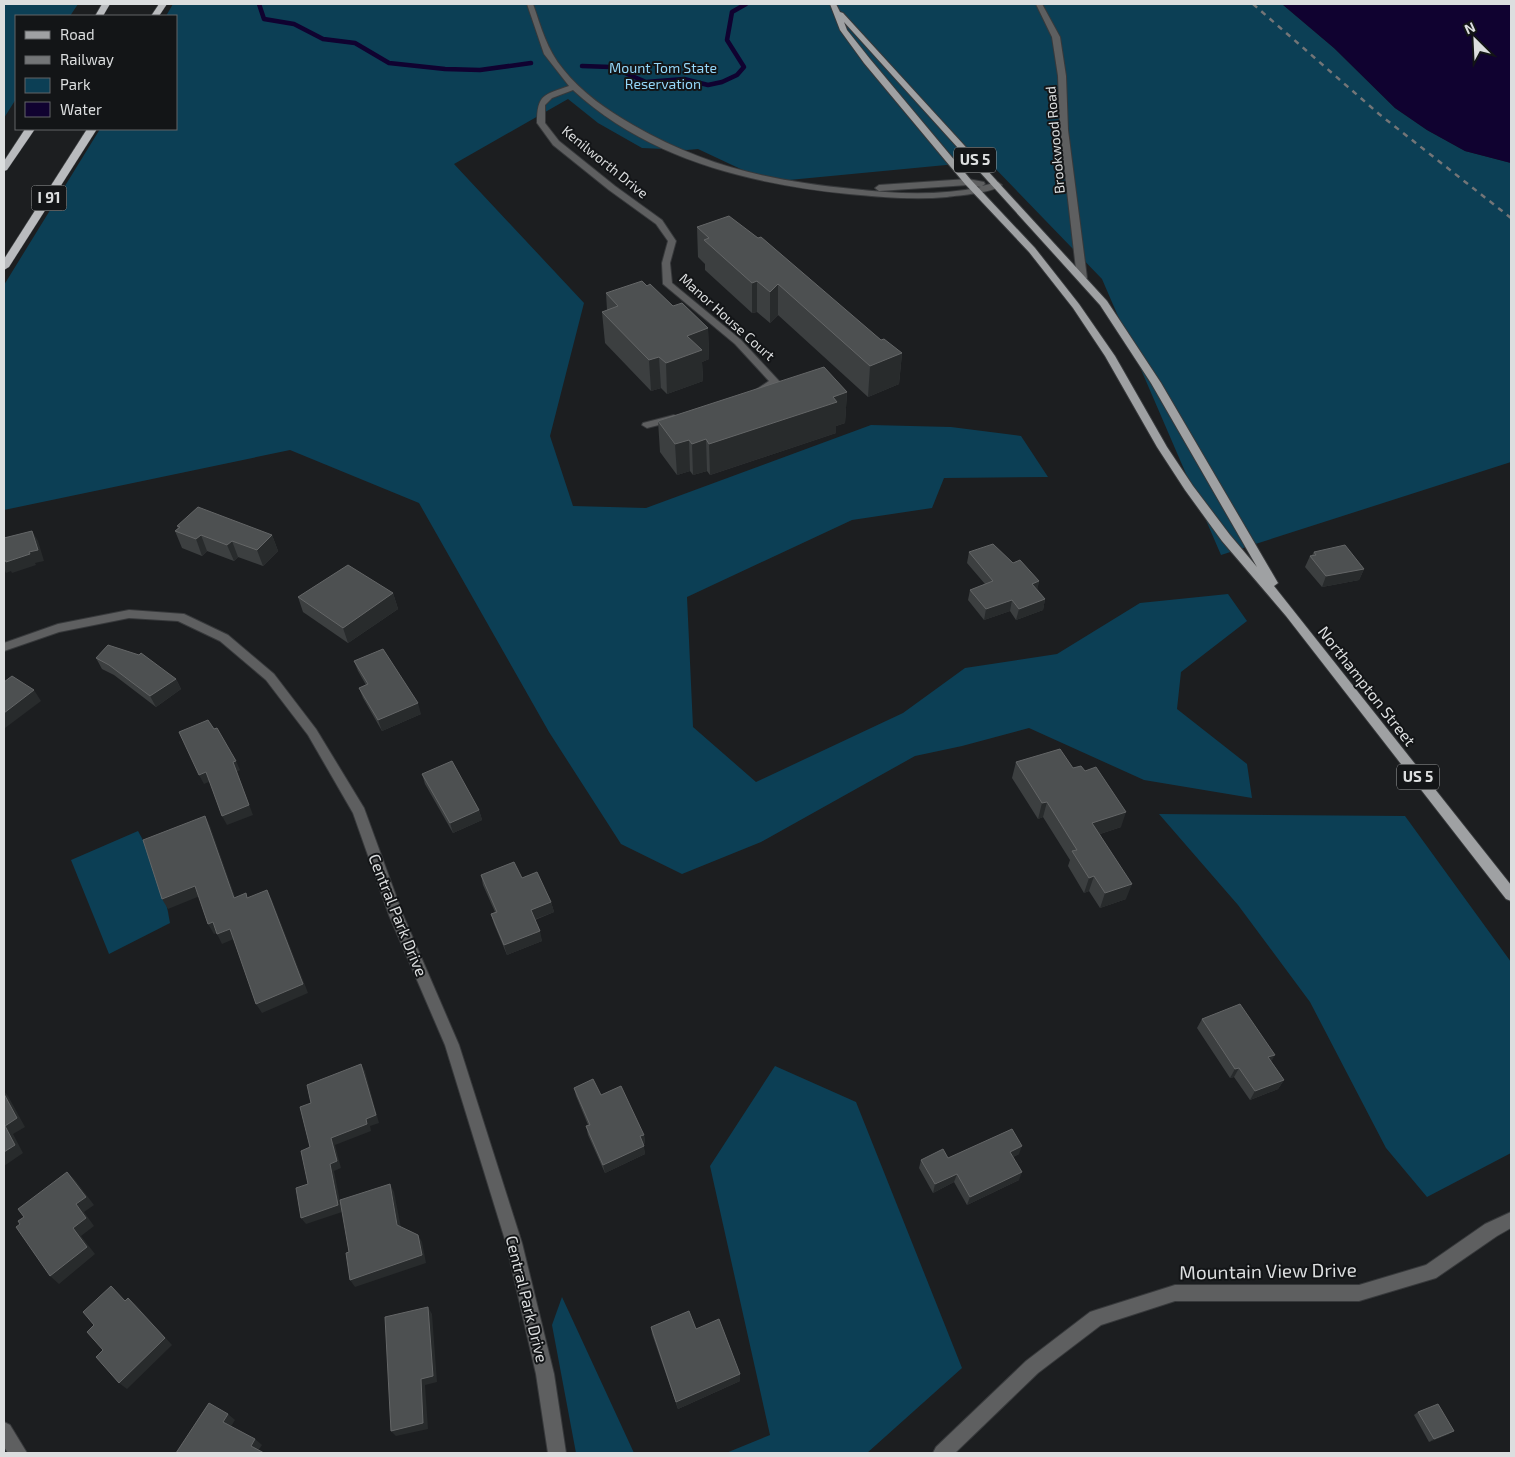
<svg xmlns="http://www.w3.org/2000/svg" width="1515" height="1457" font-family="'Exo 2',sans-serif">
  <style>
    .green { fill: #0c3f55 }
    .water { fill: #100230 }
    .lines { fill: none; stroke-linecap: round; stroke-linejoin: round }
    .stream { stroke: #100230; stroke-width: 4.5 }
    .minor-casing { stroke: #37393b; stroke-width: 2 }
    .major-casing { stroke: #37393b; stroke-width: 2 }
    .highway-casing { stroke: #37393b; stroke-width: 1 }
    .minor { fill: #5e5f60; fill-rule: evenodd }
    .major { fill: #9fa1a3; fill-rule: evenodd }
    .highway { fill: #b9bbbe; fill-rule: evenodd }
    .rail { stroke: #737577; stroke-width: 2.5; stroke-dasharray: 5.5 5.5; stroke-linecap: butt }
    .wall { fill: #3c3f40 }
    .shaded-wall { fill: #282b2c }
    .building { fill: #4d5051; stroke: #646667 }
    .labels { text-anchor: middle; stroke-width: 4; stroke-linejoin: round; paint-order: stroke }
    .far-park-label { font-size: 14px; fill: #94d7f9; stroke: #131517 }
    .far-street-label { font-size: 14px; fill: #dcdedf; stroke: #131517 }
    .shield { fill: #131517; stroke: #a0a2a3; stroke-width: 1 }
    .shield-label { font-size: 15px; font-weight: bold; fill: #dcdedf }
    .street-label { font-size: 16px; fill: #dcdedf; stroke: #131517 }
    .near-street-label { font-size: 19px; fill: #dcdedf; stroke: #131517 }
  </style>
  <rect width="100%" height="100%" fill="#1c1e20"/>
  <g class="green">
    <polygon points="4,4 78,4 70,16 16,16 16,99 4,118"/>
    <polygon points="173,4 1282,4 1334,48 1395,108 1427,130 1465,151 1511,163 1511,462 1221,555 1102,279 988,161 768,182 698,149 687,150 642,148 598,123 568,99 454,164 584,303 550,436 573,506 646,508 871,425 951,427 1021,436 1048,477 944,478 932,508 852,520 687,597 693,727 756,782 903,713 965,668 1057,654 1140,603 1228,594 1247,621 1181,672 1177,709 1247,764 1252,798 1144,780 1029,728 962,746 915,756 761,842 682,874 621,844 549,732 419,503 290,450 4,510 4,285 100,129 176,129 176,16 166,16"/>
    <polygon points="1159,814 1405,816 1511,962 1511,1153 1427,1197 1386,1148 1310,1002 1238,905"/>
    <path d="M138,831c16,27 27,61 32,92l-61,31 -38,-94z"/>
    <polygon points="775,1066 856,1102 962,1368 867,1453 726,1453 770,1435 710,1166"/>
    <polygon points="562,1297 634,1453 576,1453 552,1325"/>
  </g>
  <polygon class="water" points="1282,4 1511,4 1511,163 1465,151 1427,130 1395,108 1334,48"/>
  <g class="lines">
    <g class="stream">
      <polyline points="259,4 264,19 294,24 323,39 355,43 389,63 445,69 480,70 531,63"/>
      <polyline points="582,66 611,67 646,82 684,79 708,85 722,82 737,75 744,67 727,40 732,12 746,4"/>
    </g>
    <g class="minor-casing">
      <g id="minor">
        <path d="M527,4h6c8,23 14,46 30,65 19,24 44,41 70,56 73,42 138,56 220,64 43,5 86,7 128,-2l-13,-2 -89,6 -4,-3 4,-3 89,-6 16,3 1,2 -3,2 16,-4 4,3c-10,8 -41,10 -55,12 -33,3 -66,0 -98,-3 -99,-10 -201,-35 -276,-104l-21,8 -7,7v18l14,18 56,45 47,34 14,21 -6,22 2,20 69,57 39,42 -18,13h-8v-4l15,-10 -34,-37 -72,-60 -1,-21 6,-22 -12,-17 -47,-34 -56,-45 -16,-22c0,-29 7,-28 32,-37l-25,-32z"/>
        <polygon points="1036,4 1042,4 1060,37 1066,76 1068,130 1087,278 1082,281 1077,278 1060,130 1058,76 1052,37"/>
        <polygon points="674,415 679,418 678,420 647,428 642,425 643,423"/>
        <polygon points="129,610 184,614 228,635 274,674 316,729 364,808 403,915 459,1045 522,1243 554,1374 566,1453 548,1453 536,1374 506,1243 445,1045 389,915 353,813 308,735 266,680 220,641 178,621 129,618 59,632 4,651 4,643 58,624"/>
        <polygon points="1511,1212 1511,1228 1497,1236 1436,1278 1359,1301 1175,1301 1101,1325 1038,1373 955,1453 933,1453 936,1447 1026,1361 1090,1312 1096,1310 1175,1285 1359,1285 1426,1265 1485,1224"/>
        <polygon points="4,1422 10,1425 27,1453 8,1453 4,1447"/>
      </g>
    </g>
    <g class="major-casing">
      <path id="major" d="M830,4h6l4,8 3,1 264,288 54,82 117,200 -4,3 237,299v16l-5,-2 -220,-283 -64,-75 -37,-51 -28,-43 -52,-91 -32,-48 -44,-56 -64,-68 -101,-121 -24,-33zM844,22l256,283 51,78 106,184 -27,-32 -37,-49 -26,-39 -52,-91 -36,-52 -44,-56 -64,-68 -101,-121 -23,-29z"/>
    </g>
    <g class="highway-casing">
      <g id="highway">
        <polygon points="102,4 110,4 103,16 95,16"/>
        <polygon points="159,4 167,4 159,16 151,16"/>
        <polygon points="25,129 35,129 7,170 4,171 4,161"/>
        <polygon points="87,129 97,129 9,267 4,270 4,259"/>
      </g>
    </g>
    <use href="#minor" class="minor"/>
    <use href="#major" class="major"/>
    <use href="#highway" class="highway"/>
    <polyline class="rail" points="1253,4 1379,114 1511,218"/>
  </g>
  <g class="wall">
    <polygon points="697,227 758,238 881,340 902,353 899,384 868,397 778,315 770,323 757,312 752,313 705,270 705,264 698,257"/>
    <polygon points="647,286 673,306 708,328 709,359 702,362 703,381 667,394 661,388 651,391 605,343 602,312 607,310 606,293"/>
    <polygon points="847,392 845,423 836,426 836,433 710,475 707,471 693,475 690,471 677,475 660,452 658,421"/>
    <polygon points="177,526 272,535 278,551 263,566 238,557 234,561 207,551 202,556 182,548 175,531 178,528"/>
    <polygon points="969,552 1013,563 1039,581 1037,589 1045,599 1043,610 1016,620 1010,611 984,620 968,600 970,590 985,584 967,563"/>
    <polygon points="1314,552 1364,569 1359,580 1322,587 1305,567 1310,556 1312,555"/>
    <polygon points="393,593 398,609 348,643 303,612 298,597"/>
    <polygon points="96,658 176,679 181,689 156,707 114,675 102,669"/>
    <polygon points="354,661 421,714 382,731 363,698 359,688 366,685 358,671"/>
    <polygon points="1016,762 1073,768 1121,827 1100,834 1126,899 1100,908 1089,891 1084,893 1068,866 1070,860 1043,817 1038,819 1012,778"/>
    <polygon points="422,774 479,810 482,820 453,833 425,784"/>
    <polygon points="481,875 522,878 551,902 554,912 535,920 542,941 507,955 494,924 491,914 495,912 483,885"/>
    <polygon points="1202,1019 1271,1061 1284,1080 1278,1089 1250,1100 1234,1077 1230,1078 1197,1028"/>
    <polygon points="574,1088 601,1095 644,1135 645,1143 643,1144 645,1154 605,1173 588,1135 586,1126 588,1125 576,1096"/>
    <polygon points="1019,1154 1013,1157 1019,1180 967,1205 954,1182 933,1193 919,1168 921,1160"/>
    <polygon points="651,1327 696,1329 740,1374 740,1381 678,1409 652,1334"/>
    <polygon points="1418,1412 1449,1434 1429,1442 1414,1415"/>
  </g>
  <g class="shaded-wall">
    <polygon points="757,281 757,312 752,313 752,283"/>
    <polygon points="778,284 778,315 770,323 770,292"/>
    <polygon points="708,328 709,359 702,362 703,381 667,394 666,363 687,336"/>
    <polygon points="902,353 899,384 868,397 870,366"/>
    <polygon points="659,357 661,388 651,391 649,360"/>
    <polygon points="847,392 845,423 836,426 836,433 710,475 709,444"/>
    <polygon points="706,439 707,471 693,475 692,444"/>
    <polygon points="689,440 690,471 677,475 675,444"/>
    <polygon points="32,531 38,541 44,561 35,563 36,565 12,573 11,571 6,573 4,569 4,560 29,552"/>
    <polygon points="201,535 207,551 202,556 196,539"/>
    <polygon points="272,535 278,551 263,566 257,550"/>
    <polygon points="232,541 238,557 234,561 227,545"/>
    <polygon points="1364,569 1359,580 1322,587 1326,576"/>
    <polygon points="1039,581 1037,592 1032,584"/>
    <polygon points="393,593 398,609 348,643 343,628"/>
    <polygon points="1045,599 1043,610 1016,620 1019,609"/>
    <polygon points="1012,600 1010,611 984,620 986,609"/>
    <polygon points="176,679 181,689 156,707 150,696"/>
    <polygon points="34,690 41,701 5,728 4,726 4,713"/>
    <polygon points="418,703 421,714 382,731 378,720"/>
    <polygon points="236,761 240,770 237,772 253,815 227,825 222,816 233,762"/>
    <polygon points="206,772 211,781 204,784 199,775"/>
    <polygon points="1047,802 1043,817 1038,819 1042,803"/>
    <polygon points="479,810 482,820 453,833 450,823"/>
    <polygon points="1126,812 1121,827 1088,838 1092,823"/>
    <polygon points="205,816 210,826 239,908 234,898"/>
    <polygon points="1094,876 1089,891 1084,893 1089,878"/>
    <polygon points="1132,884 1126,899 1100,908 1105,893"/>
    <polygon points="195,886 200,896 168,909 162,899"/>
    <polygon points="267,890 272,900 308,993 262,1013 256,1004"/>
    <polygon points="551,902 554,912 533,920 531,910"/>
    <polygon points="213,922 218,932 214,934 208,924"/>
    <polygon points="230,929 236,938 222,944 217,934"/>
    <polygon points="540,931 542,941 507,955 504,945"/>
    <polygon points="1275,1055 1270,1064 1268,1057"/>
    <polygon points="361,1064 365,1071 379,1123 370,1126 371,1131 335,1145 341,1168 334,1171 342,1212 306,1224 301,1218 330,1164 331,1138 366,1119"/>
    <polygon points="1239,1068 1234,1077 1230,1078 1235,1069"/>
    <polygon points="1284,1080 1278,1089 1250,1100 1255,1091"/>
    <polygon points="4,1091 8,1096 25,1127 13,1134 23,1153 4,1166 5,1126"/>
    <polygon points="644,1135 645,1143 641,1145 640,1136"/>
    <polygon points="644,1146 645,1154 605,1173 603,1165"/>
    <polygon points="1022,1146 1019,1154 1007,1160 1010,1152"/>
    <polygon points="67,1172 75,1180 94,1205 84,1212 94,1226 81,1236 95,1254 59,1284 50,1276 73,1228 76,1204"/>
    <polygon points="1022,1172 1019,1180 967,1205 970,1197"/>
    <polygon points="957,1174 954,1182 933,1193 935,1184"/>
    <polygon points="390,1184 394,1192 402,1233 397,1225"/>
    <polygon points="418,1235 422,1242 426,1263 355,1287 350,1280"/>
    <polygon points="128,1298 136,1305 172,1345 127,1389 119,1383"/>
    <polygon points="428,1307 432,1314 437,1382 425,1385 428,1429 396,1436 391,1431"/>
    <polygon points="740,1374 740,1381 678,1409 676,1402"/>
    <polygon points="228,1414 235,1420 230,1428 223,1422"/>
    <polygon points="1454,1431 1449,1434 1429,1442 1434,1439"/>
    <polygon points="255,1439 262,1445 258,1451 251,1446"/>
  </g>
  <g class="building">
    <polygon points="729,216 758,238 761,237 881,340 884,339 902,353 870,366 778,284 770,292 757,281 752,283 704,240 709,238 697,227"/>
    <polygon points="642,281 647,286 650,284 673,306 682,303 708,328 687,336 702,350 666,363 659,357 649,360 602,312 618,306 606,293"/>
    <polygon points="824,367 847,392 833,397 837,402 709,444 706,439 692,444 689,440 675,444 658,421"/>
    <polygon points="198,507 272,535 257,550 232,541 227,545 201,535 196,539 175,531 180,527 177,526"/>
    <polygon points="32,531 38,550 29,552 30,554 6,562 5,560 4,560 4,538"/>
    <polygon points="993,544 1013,563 1020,560 1039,581 1032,584 1045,599 1019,609 1012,600 986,609 970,590 993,581 969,552"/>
    <polygon points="1345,545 1364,569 1326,576 1310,556 1316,555 1314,552"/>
    <polygon points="348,565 393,593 343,628 298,597"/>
    <polygon points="108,645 139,655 141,653 176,679 150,696 109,665 96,658"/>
    <polygon points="383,649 418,703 378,720 359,688 368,684 354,661"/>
    <polygon points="12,676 34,690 4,713 4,682"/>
    <polygon points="208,720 214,729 217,728 236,761 233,762 249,805 222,816 206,772 199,775 179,732"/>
    <polygon points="1060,749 1073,768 1081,766 1085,771 1096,767 1126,812 1092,823 1132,884 1105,893 1094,876 1089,878 1072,851 1077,850 1047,802 1042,803 1016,762"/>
    <polygon points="452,761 479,810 450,823 422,774"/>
    <polygon points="205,816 234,898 246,893 247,898 267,890 303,984 256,1004 230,929 217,934 213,922 208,924 195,886 162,899 143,840"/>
    <polygon points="514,862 522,878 537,872 551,902 531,910 540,931 504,945 491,914 497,912 481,875"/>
    <polygon points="1240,1004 1275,1055 1268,1057 1284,1080 1255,1091 1239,1068 1235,1069 1202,1019"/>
    <polygon points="361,1064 376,1115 366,1119 367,1124 331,1138 337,1161 330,1164 338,1205 301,1218 296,1188 308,1184 301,1151 310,1147 300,1107 311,1103 307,1085"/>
    <polygon points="593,1079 601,1095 621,1086 644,1135 640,1136 644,1146 603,1165 586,1126 590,1125 574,1088"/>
    <polygon points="4,1094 17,1118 5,1126 15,1145 4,1152"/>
    <polygon points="1012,1129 1022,1146 1010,1152 1022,1172 970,1197 957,1174 935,1184 921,1160 943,1149 948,1158"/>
    <polygon points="67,1172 86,1197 76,1204 86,1218 73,1228 87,1247 50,1276 16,1227 20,1224 18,1221 24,1217 18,1209"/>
    <polygon points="390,1184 397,1225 418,1235 422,1255 350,1280 346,1253 349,1252 340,1200"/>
    <polygon points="111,1286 125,1301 128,1298 165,1338 119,1383 96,1357 103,1350 87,1332 94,1325 83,1312"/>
    <polygon points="428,1307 433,1376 421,1379 423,1423 391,1431 385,1317"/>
    <polygon points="689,1311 696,1329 719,1319 740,1374 676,1402 651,1327"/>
    <polygon points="209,1403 228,1414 223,1422 255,1439 251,1446 264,1453 176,1453"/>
    <polygon points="1438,1404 1454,1431 1434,1439 1418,1412"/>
  </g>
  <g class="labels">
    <g class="far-park-label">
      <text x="663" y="73">Mount Tom State<tspan x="663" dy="16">Reservation</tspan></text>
    </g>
    <g class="far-street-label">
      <text transform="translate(1055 140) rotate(-95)" y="5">Brookwood Road</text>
      <text transform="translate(605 162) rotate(39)" y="5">Kenilworth Drive</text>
      <text transform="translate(727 317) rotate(42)" y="5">Manor House Court</text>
    </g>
    <g class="shield">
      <rect x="954" y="147.5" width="42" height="25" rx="4"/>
      <rect x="31.5" y="185.5" width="35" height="25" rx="4"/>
      <rect x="1397" y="764.5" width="42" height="25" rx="4"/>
    </g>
    <g class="shield-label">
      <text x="975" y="165">US 5</text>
      <text x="49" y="203">I 91</text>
      <text x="1418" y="782">US 5</text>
    </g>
    <g class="street-label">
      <text transform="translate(1367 686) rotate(52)" y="6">Northampton Street</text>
      <text transform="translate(398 915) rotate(68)" y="6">Central Park Drive</text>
      <text transform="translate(527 1299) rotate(76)" y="6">Central Park Drive</text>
    </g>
    <g class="near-street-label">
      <text transform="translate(1268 1271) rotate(-1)" y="7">Mountain View Drive</text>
    </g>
  </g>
  <rect width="1515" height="1457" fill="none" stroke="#dcdedf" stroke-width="10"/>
  <rect x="15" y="15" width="162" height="115" fill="#131517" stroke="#636567"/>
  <rect x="25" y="31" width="25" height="8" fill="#9fa1a3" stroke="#636567"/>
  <text x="60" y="40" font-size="15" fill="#dcdedf">Road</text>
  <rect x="25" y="56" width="25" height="8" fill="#737577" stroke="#636567"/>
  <text x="60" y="65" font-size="15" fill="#dcdedf">Railway</text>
  <rect x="25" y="78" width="25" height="15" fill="#0c3f55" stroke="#636567"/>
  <text x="60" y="90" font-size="15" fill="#dcdedf">Park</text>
  <rect x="25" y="102" width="25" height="15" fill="#100230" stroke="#636567"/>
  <text x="60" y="115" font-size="15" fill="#dcdedf">Water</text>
  <g transform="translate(1475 40) rotate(336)" stroke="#131517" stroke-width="4" paint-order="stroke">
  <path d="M0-4L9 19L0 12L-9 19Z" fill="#dcdedf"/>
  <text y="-8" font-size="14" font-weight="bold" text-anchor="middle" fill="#dcdedf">N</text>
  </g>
</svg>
